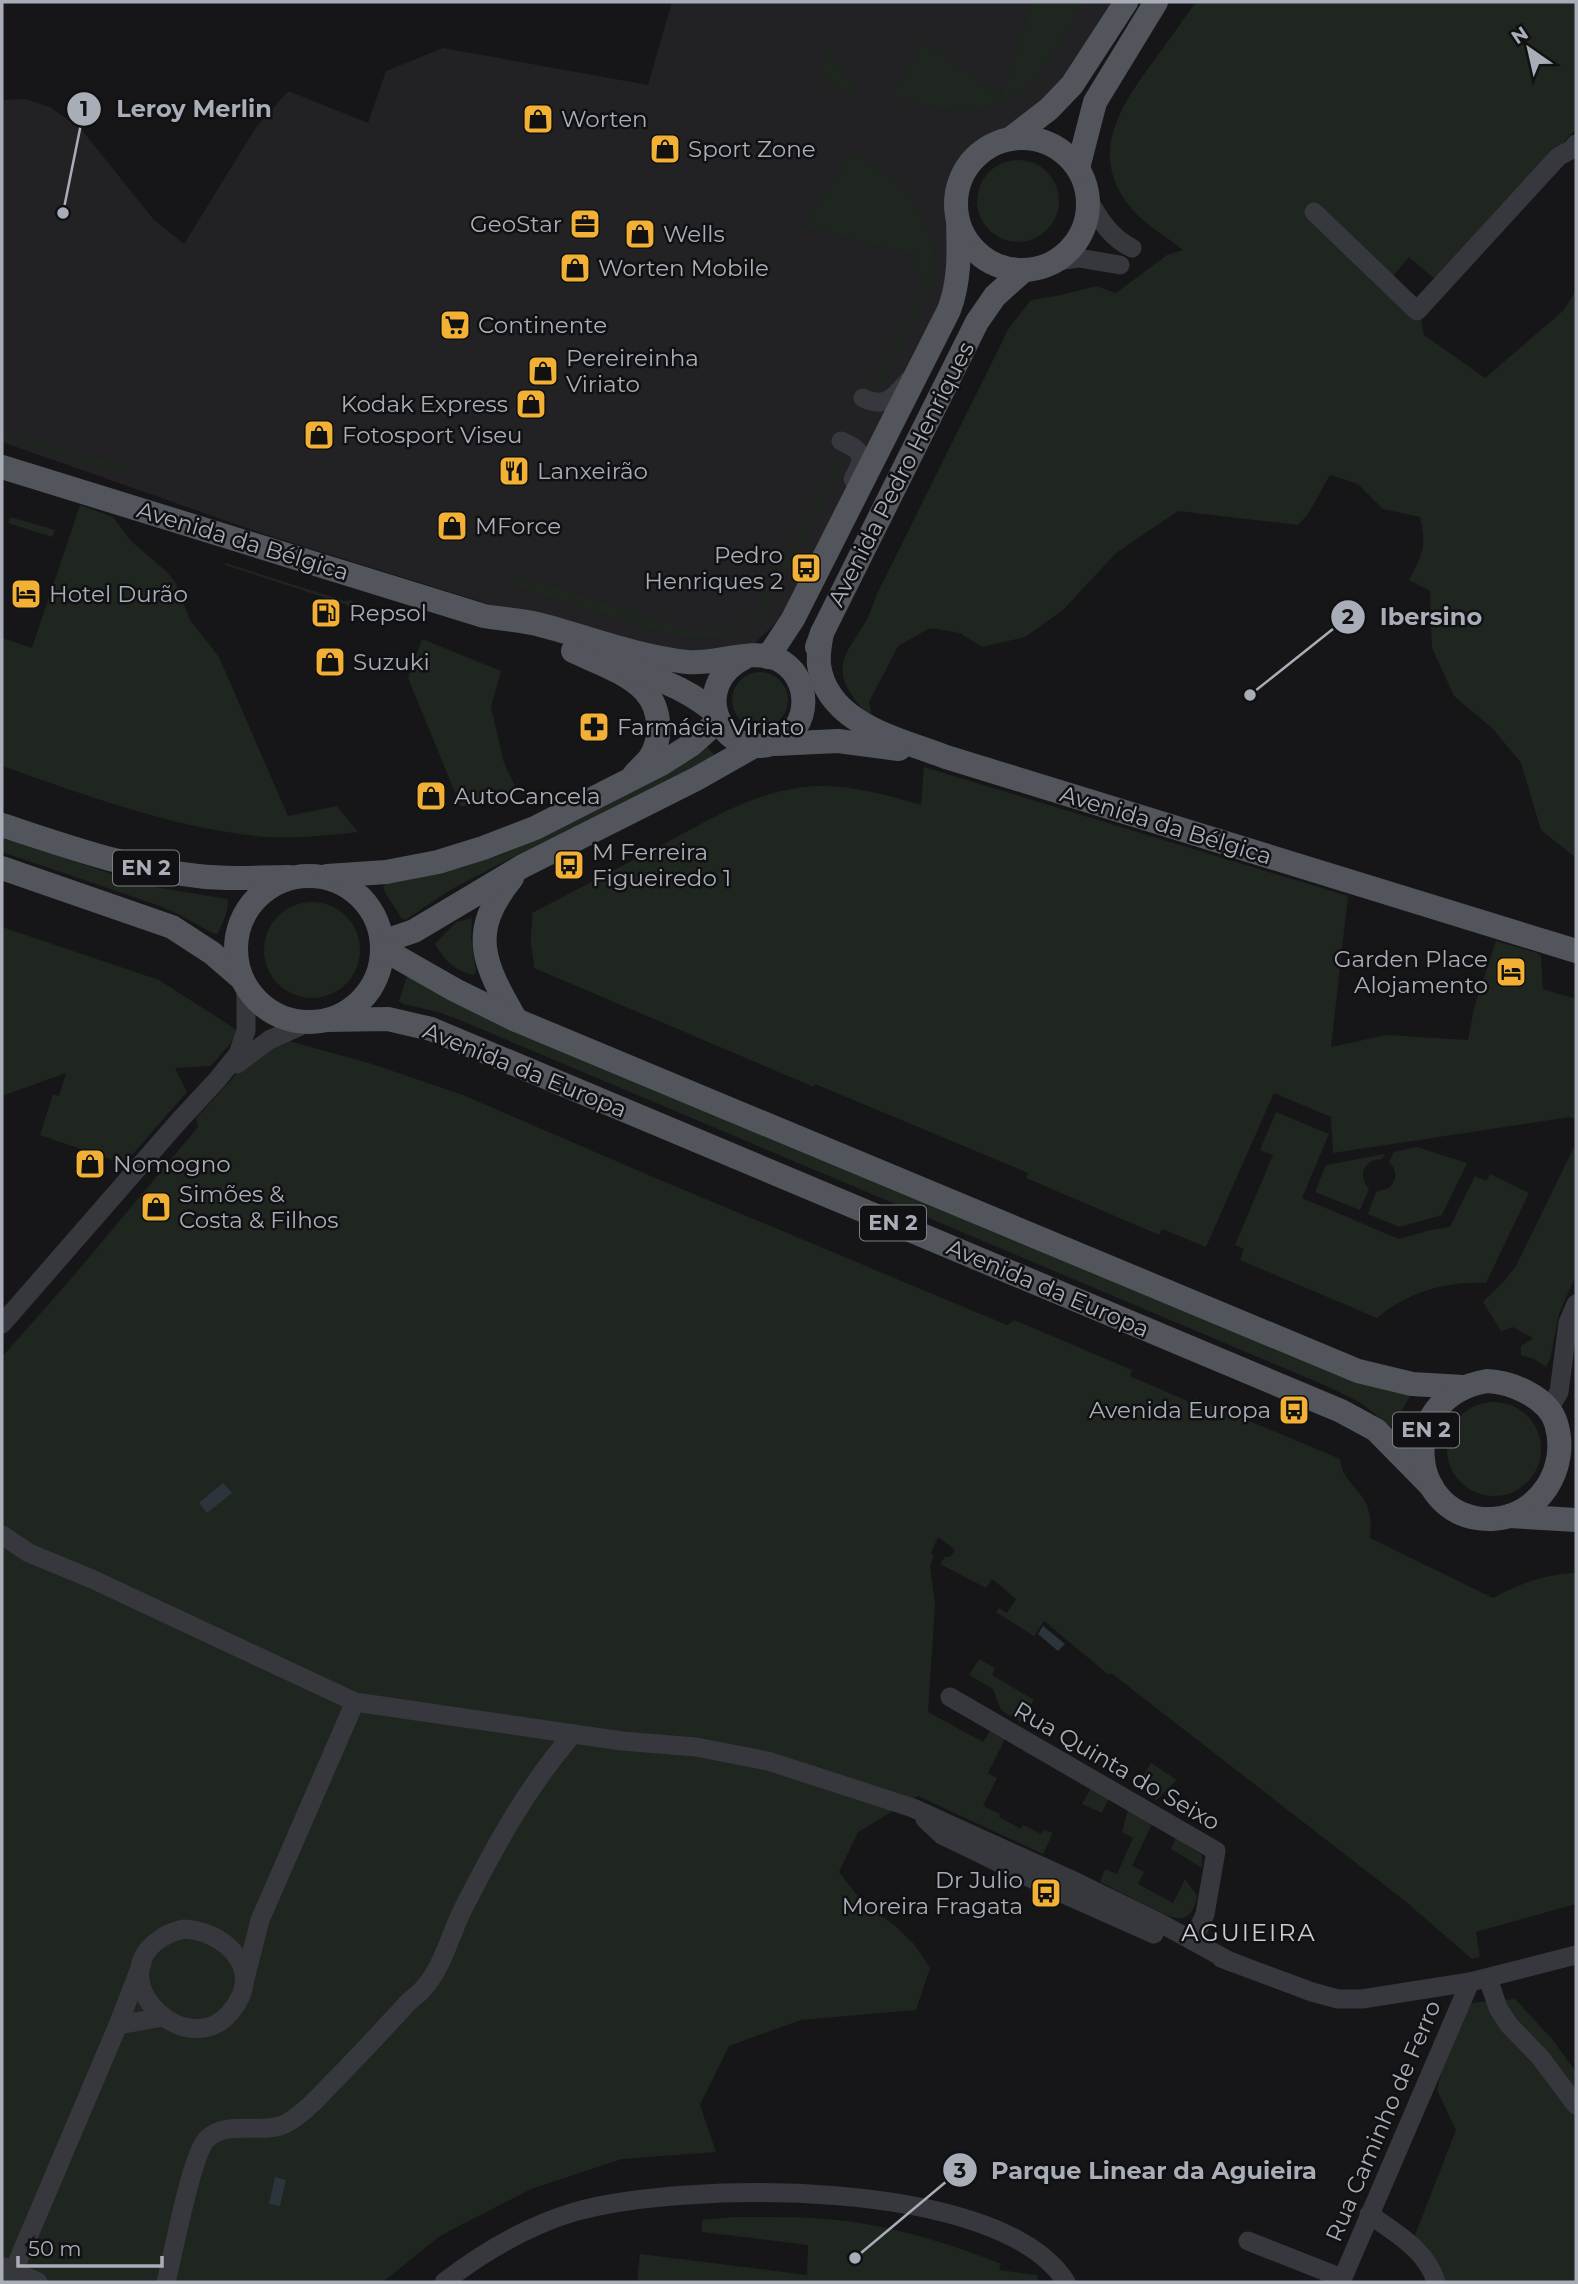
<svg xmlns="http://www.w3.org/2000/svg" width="1578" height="2284" font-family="Montserrat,sans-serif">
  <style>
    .built { fill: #222225 }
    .green { fill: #1e261f }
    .water { fill: #2c353c }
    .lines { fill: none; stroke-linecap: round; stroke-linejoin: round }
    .minor { stroke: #37383d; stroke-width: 19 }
    .major { stroke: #53555c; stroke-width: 24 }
    .labels { text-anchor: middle; stroke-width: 5; stroke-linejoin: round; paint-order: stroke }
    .shield { fill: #111113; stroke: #7b7e86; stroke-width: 2 }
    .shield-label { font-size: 21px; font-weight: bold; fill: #a8adb8 }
    .poi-label { font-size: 23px; fill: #a8adb8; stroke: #111113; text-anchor: start }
    .street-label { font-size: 23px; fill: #a8adb8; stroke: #111113 }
    .neighbourhood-label { font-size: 24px; letter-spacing: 2px; fill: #c9ccd4; stroke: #111113 }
    .leader { fill: none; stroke: #a8adb8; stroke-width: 2.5 }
    .callout-dot { fill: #a8adb8; stroke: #111113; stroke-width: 2.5 }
    .mark-label { font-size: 21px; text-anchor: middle; font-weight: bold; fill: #111 }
    .callout-label { font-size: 24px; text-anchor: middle; font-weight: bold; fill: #a8adb8; stroke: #111113; stroke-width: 5; stroke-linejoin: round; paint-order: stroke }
  </style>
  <rect width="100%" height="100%" fill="#161618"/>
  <polygon class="built" points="672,2 1124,2 1049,109 1010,139 958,173 967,242 948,309 787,612 753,645 699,657 629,648 261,533 2,442 2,100 25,99 50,107 81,129 154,220 184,244 255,129 288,91 368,123 386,71 443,48 648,85"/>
  <g class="green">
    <path d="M1032,2h54c-15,22 -33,57 -51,76 -42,43 -91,38 -143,16l32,-52 78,54z"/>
    <path d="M1196,2h380v127l-140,151 -27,-23 -17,20 26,23 6,35 61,43 79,-68 12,-20v568l-35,-28 -20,-67 -28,-34 -39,-33 -22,-48 -2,-57 -21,-11c14,-27 18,-33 11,-63l-37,-8 -25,-25 -28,-9 -22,39 -10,11 -120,-14 -62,42 -53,57 -38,27 -43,10 -22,-14 -30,-5 -32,18 -29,56 3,16c-9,-7 -15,-15 -21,-24 -21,-32 2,-48 16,-75 4,-8 7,-17 10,-25l132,-266 22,-28 30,-5 35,-9 20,7 51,-38 16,-5c-17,-14 -37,-24 -51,-41 -46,-53 -11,-104 23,-150 14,-19 27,-38 41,-57z"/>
    <polygon points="828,51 865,98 841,91 825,82 824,75 819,72"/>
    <path d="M853,153c42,26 65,39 78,91 3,12 6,24 3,37l-58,110 -3,-2 1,-5 51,-100c0,-10 -4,-11 -13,-14l4,-15 -113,-29z"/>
    <circle cx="1018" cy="201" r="41"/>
    <polygon points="2,432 6,433 129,468 126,474 2,435"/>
    <path d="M843,455l3,1 -39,76 -44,79 -12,12 -18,9 -19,5 -16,1 -34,-5 -156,-49 3,-10 186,58c25,1 47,-6 63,-25l79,-149z"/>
    <path d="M80,505l33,12 18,24 37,32 8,11 14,36 29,37 69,159 49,-10 21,26c-30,3 -61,7 -91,5 -89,-7 -182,-42 -265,-71v-128l30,10z"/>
    <polygon points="10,517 55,530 52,537 8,523"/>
    <polygon points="225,563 345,601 351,600 355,604 349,607 345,604 225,565"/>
    <polygon points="422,639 501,671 491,707 504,763 517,790 461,807 408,678"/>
    <circle cx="760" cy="700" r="28"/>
    <path d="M707,747l7,7 -5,5 -215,108 -42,22 -47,31 -4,-2c-5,-11 -16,-22 -18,-32l3,-2 75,-16 45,-15 176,-89 14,-7z"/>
    <path d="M924,767l424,129 -17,151 55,-12 82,5 6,-32 22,-67 41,12 4,3 2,33 33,10v120l-6,-2 -237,36 -2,-36 -57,-24 -68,154 -44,-18 -3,6 -133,-57 2,-5 -213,-89 -1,3 -280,-119c0,-10 -2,-15 -3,-24 -1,-11 2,-20 1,-31 44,-23 88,-46 132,-69 51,-27 94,-55 153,-58 36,-1 70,9 104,19z"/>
    <path d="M2,837l142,48 83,14c3,9 -5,27 -10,35l-5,-1 -34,-19 -21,-9 -155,-53z"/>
    <circle cx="312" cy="950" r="48"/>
    <path d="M472,918l-1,20 5,34 -3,3c-18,-4 -29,-15 -38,-31l21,-22z"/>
    <polygon points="2,927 159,980 240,1032 211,1066 175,1068 187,1092 124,1164 40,1135 53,1094 59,1096 66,1073 2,1096"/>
    <polygon points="409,970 1410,1396 1400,1414 1398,1427 1395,1430 1361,1403 1329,1387 457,1019 438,1012 403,1004 399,1001"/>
    <path d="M285,1040l84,23 94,32 197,85 347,145 7,-5 118,50 -2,6 62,27 3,-5 145,61c3,32 36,29 30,79l123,60c27,-15 53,-24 83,-25v331l-100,28 4,25 -8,2 -67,-58 -294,-228 -2,2 -65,-54 -10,15 -38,-24 3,-4 8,5 9,-14 -24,-20 -6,9 -46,-24 5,-7h5l5,-7 -17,-13 -7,16 3,3 -4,9 5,40 -7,107 55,30 7,-11 15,8 -17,34 9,5 -14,28 17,8 -1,3 22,12 2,-4 18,9 3,-4 9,3 -10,21 -125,-58 -60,36 -19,40 22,28 33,25 20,19 16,24 -14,42 -115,10 -72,26 -29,59 16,47 -94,7 -91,30 -91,47 -57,46h-381v-925l74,-84 122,-146 -2,-9 58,-63z"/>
    <path d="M1276,1112l53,22 -27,64 97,41 32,-9 19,-3 25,-51 11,5 4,-7 39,19 -43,90c-40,-2 -78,9 -109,35l-137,-58 4,-11 -9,-4 38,-90 -13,-5z"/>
    <polygon points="1576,1143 1576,1275 1559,1314 1550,1360 1546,1367 1534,1359 1521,1355 1521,1346 1533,1338 1513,1327 1501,1331 1483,1302 1505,1280 1516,1266"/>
    <path d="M1417,1147l50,16 -25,52 -43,12 -31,-13 8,-22 13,-4c8,-8 9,-18 0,-26l5,-10z"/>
    <path d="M1385,1154l-3,5c-18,0 -25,16 -13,30l-9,21 -45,-18 11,-27z"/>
    <circle cx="1494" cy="1449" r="47"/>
    <polygon points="979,1659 995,1668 992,1675 1034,1700 1021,1722 1001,1710 993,1689 969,1675"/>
    <polygon points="1151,1763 1177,1780 1155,1801 1151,1782 1142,1777"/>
    <polygon points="1091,1788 1109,1798 1102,1813 1082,1804"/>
    <path d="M1128,1810l24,14 -20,42 12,6 -6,12 35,19 12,-24 12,17c-2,11 -5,23 -20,22 -12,-1 -62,-29 -77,-36l5,-13 12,5 16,-36 -11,-6z"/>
    <polygon points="1176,1838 1202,1855 1202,1868 1171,1849"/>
    <polygon points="1515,1999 1552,2039 1576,2072 1576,2282 1436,2282 1411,2245 1456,2130 1437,2090 1444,2062 1470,2003"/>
    <path d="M734,2217c37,0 75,-1 112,4 54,7 105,23 155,43l-2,6 38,5 2,7h-402l3,-28 167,21 1,-30 -106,-13v-12z"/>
  </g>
  <g class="water">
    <polygon points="223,1483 232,1493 207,1513 199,1503"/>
    <polygon points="1043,1626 1065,1644 1058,1651 1038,1634"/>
    <polygon points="275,2177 286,2180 280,2206 269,2204"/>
  </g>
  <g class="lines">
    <g class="minor">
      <path d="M1089,201c11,19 22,37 43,47"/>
      <polyline points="1314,212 1417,311 1558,157 1572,149 1576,144"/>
      <polyline points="1057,261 1079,258 1120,265"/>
      <path d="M863,398c23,11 31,-1 46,-18"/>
      <path d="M841,441c24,11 24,16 12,38"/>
      <polyline points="237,1064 269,1040 307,1023"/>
      <polyline points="2,1324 178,1122 217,1080 238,1054 246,1031 246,986"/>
      <polyline points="1548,1411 1559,1392 1568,1323 1576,1304"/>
      <polyline points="2,1535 29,1553 92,1579 355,1702 622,1741 696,1747 768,1761 913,1808 1076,1882 1162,1924 1231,1962"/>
      <polyline points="950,1697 1216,1851 1205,1914 1193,1941"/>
      <polyline points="925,1819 942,1835 1057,1891 1154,1934"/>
      <path d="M183,1929c38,1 78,35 54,74 -42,71 -143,-24 -74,-66 6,-4 14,-6 20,-8z"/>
      <polyline points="1221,1958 1312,1992 1338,1999 1362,1999 1470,1982 1576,1955"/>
      <polyline points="1488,1978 1498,2008 1509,2025 1540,2057 1576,2105"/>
      <polyline points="245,1979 260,1920 355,1702"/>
      <polyline points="118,2025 163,2017"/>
      <path d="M1369,2214c26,19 58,36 67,68"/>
      <polyline points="1248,2241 1342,2278"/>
      <polyline points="4,2267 38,2282"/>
      <polyline points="9,2282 118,2025 142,1963"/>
      <path d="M166,2282c7,-27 25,-125 40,-142 20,-22 58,-4 81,-17 17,-10 31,-25 44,-39 25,-25 49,-51 73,-77 5,-7 13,-11 19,-18 20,-22 27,-54 40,-80 32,-63 64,-122 110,-175"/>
      <path d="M444,2282c38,-29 83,-56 130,-70 108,-31 425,-36 492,70"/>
      <polyline points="1341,2282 1470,1982"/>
    </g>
    <g class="major">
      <circle cx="1022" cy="204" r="66"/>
      <polyline points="1010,139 1049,109 1072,85 1126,2"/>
      <polyline points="1078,168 1095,102 1156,2"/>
      <path d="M2,467l482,149c17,3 36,4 53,8 51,13 97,32 150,38 27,3 65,-14 90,-3 35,16 36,70 -2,84 -54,19 -89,-58 -29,-86"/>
      <path d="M822,633c-2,10 -4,21 -3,32 8,59 80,74 127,92l630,194"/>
      <polyline points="817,647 822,633 977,322 995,296 1023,271"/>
      <path d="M573,651c23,11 54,21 72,40 16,18 18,49 4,68 -4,5 -10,10 -15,16"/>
      <path d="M768,657l25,-38 156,-309c11,-29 10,-57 9,-88"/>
      <path d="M605,662c41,12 78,23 111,51"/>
      <polyline points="775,744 838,741 899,749"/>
      <path d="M2,825c64,21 128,44 196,51 30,4 61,1 91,1"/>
      <polyline points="2,868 172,927 212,953 241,978"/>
      <circle cx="309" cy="949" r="73"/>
      <polyline points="327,876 386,872 438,862 483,848 535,828 661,764 691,745 719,720"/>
      <path d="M512,878c-45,55 -28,86 4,142"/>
      <polyline points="382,942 414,931 523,866 696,779 756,745"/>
      <polyline points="383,949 455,990 516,1020 1358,1371 1412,1384 1463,1387"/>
      <polyline points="328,1020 388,1019 431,1029 1341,1411 1376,1430 1432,1487"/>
      <path d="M1487,1381c24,1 61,16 69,42 14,45 -17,94 -64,96 -84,3 -99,-122 -5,-138z"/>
      <polyline points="1509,1516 1576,1520"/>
    </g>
  </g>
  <defs>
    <g id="shop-square" transform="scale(1.575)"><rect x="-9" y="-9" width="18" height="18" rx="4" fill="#f2b134" stroke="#111113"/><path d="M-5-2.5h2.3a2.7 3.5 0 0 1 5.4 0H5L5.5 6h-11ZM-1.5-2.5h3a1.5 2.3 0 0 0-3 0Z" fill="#111"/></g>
    <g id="office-square" transform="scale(1.575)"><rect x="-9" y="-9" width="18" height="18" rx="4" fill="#f2b134" stroke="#111113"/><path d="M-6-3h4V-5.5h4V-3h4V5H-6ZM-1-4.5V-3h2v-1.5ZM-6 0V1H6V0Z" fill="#111"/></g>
    <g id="supermarket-square" transform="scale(1.575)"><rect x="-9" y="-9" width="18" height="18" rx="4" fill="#f2b134" stroke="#111113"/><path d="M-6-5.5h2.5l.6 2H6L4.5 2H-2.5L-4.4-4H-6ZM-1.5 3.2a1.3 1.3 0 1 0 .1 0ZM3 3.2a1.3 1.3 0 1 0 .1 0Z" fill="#111"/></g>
    <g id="restaurant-square" transform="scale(1.575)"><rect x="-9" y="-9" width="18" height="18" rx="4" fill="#f2b134" stroke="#111113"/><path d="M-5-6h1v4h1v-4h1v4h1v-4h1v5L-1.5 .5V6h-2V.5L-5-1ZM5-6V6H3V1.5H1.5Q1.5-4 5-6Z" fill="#111"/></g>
    <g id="bus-square" transform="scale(1.575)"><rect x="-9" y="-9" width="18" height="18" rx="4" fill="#f2b134" stroke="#111113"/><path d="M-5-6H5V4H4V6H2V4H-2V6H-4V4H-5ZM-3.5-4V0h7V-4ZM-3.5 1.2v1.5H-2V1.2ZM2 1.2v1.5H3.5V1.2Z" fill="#111"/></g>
    <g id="hotel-square" transform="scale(1.575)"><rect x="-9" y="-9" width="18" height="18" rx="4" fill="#f2b134" stroke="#111113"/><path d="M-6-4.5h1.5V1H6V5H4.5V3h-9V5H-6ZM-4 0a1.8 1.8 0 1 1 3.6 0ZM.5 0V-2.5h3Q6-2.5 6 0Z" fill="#111"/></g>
    <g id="fuel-square" transform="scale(1.575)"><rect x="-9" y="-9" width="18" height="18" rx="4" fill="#f2b134" stroke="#111113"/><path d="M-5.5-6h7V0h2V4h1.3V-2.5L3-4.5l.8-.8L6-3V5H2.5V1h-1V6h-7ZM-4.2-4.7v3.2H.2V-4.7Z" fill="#111"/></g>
    <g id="pharmacy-square" transform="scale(1.575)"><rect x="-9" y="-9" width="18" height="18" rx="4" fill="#f2b134" stroke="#111113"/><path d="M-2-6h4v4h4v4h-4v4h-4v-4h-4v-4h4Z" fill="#111"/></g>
  </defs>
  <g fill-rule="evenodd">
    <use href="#shop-square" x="538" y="119"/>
    <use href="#shop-square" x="665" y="149"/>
    <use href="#office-square" x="585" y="224"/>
    <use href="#shop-square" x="640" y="234"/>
    <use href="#shop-square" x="575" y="268"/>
    <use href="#supermarket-square" x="455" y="325"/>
    <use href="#shop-square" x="543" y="371"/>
    <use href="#shop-square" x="531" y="404"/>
    <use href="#shop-square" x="319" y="435"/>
    <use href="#restaurant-square" x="514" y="471"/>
    <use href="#shop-square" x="452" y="526"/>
    <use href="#bus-square" x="806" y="568"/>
    <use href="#hotel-square" x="26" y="594"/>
    <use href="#fuel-square" x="326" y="613"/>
    <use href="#shop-square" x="330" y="662"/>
    <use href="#pharmacy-square" x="594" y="727"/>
    <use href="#shop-square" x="431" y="796"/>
    <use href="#bus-square" x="569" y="865"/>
    <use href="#hotel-square" x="1511" y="972"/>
    <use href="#shop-square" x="90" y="1164"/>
    <use href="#shop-square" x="156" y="1207"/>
    <use href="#bus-square" x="1294" y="1410"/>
    <use href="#bus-square" x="1046" y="1893"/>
  </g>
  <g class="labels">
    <g class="shield">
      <rect x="113" y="850.5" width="66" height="35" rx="5"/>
      <rect x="860" y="1205.5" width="66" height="35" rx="5"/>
      <rect x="1393" y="1412.5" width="66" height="35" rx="5"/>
    </g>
    <g class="shield-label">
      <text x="146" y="875">EN 2</text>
      <text x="893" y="1230">EN 2</text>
      <text x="1426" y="1437">EN 2</text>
    </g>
    <g class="poi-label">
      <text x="561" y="127">Worten</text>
      <text x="688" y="157">Sport Zone</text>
      <text x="562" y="232" text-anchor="end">GeoStar</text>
      <text x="663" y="242">Wells</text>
      <text x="598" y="276">Worten Mobile</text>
      <text x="478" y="333">Continente</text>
      <text x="566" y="366">Pereireinha<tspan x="566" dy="26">Viriato</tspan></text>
      <text x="508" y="412" text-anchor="end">Kodak Express</text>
      <text x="342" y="443">Fotosport Viseu</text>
      <text x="537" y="479">Lanxeirão</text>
      <text x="475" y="534">MForce</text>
      <text x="783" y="563" text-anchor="end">Pedro<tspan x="783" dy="26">Henriques 2</tspan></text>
      <text x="49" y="602">Hotel Durão</text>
      <text x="349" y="621">Repsol</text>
      <text x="353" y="670">Suzuki</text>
      <text x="617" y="735">Farmácia Viriato</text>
      <text x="454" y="804">AutoCancela</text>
      <text x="592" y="860">M Ferreira<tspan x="592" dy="26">Figueiredo 1</tspan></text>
      <text x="1488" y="967" text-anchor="end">Garden Place<tspan x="1488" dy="26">Alojamento</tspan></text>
      <text x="113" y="1172">Nomogno</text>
      <text x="179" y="1202">Simões &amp;<tspan x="179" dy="26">Costa &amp; Filhos</tspan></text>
      <text x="1271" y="1418" text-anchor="end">Avenida Europa</text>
      <text x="1023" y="1888" text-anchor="end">Dr Julio<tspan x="1023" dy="26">Moreira Fragata</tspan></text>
    </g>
    <g class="street-label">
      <text transform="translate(901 474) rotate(-63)" y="8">Avenida Pedro Henriques</text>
      <text transform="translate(243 541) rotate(17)" y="8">Avenida da Bélgica</text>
      <text transform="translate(1166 825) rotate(17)" y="8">Avenida da Bélgica</text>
      <text transform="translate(525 1070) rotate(22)" y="8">Avenida da Europa</text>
      <text transform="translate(1048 1288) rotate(23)" y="8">Avenida da Europa</text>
      <text transform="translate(1117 1766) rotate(30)" y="8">Rua Quinta do Seixo</text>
      <text transform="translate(1383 2121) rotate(-67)" y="8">Rua Caminho de Ferro</text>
    </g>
    <g class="neighbourhood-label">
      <text x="1249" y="1941">AGUIEIRA</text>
    </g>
  </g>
  <path class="leader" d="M63 213L84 109M1250 695L1348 617M855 2258L960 2170"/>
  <g class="callout-dot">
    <circle cx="63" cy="213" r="7"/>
    <circle cx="1250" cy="695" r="7"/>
    <circle cx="855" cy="2258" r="7"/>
    <circle cx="84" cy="109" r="18"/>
    <circle cx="1348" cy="617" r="18"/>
    <circle cx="960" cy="2170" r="18"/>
  </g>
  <g class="mark-label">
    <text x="84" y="116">1</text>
    <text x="1348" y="624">2</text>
    <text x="960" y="2178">3</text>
  </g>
  <g class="callout-label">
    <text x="194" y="117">Leroy Merlin</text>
    <text x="1431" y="625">Ibersino</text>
    <text x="1154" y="2179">Parque Linear da Aguieira</text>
  </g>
  <rect width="1578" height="2284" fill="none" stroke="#a8adb8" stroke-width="7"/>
  <g transform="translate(1529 49) rotate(326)" stroke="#111113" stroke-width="5" paint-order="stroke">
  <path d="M0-5L12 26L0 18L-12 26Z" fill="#a8adb8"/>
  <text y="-10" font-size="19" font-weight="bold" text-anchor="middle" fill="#a8adb8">N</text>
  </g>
  <path d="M18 2256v10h144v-10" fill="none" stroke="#a8adb8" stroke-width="3.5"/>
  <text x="28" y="2256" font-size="21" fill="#a8adb8" stroke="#111113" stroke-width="5" paint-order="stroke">50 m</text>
</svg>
